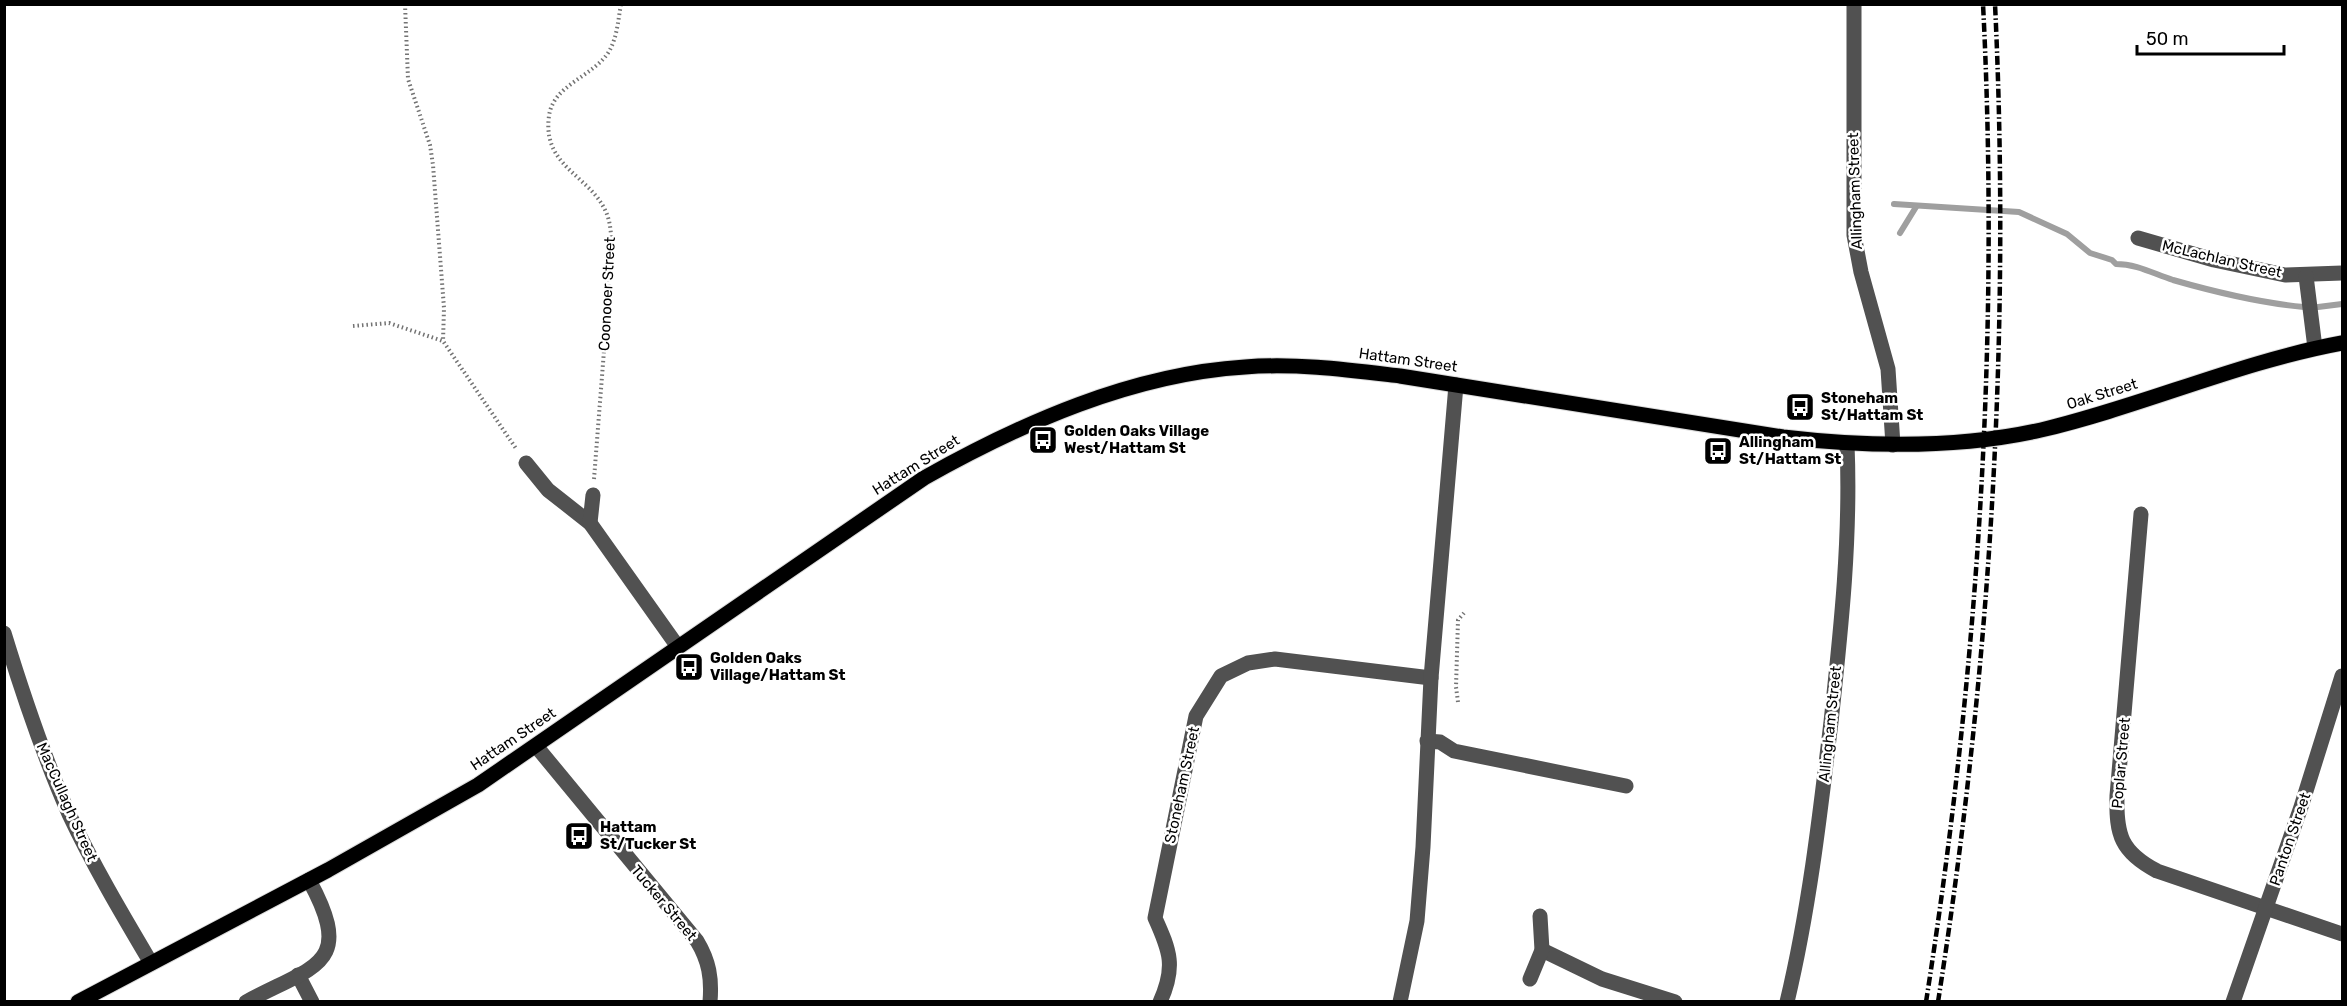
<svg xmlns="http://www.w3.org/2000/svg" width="2347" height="1006" font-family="Rubik,sans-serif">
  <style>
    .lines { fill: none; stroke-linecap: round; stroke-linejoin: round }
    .stream { stroke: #9f9f9f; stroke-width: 6 }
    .major-casing { stroke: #dbdbdb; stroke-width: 17 }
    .path { stroke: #737373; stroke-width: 4; stroke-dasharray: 1.5 3; stroke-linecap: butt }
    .minor { stroke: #515151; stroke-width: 15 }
    .major { stroke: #000; stroke-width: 15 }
    .rail { stroke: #000; stroke-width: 4.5; stroke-dasharray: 9 3 1.5 3; stroke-linecap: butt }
    .labels { text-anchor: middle; stroke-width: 5; stroke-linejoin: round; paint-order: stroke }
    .street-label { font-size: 15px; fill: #000; stroke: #fff }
    .poi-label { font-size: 15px; font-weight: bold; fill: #000; stroke: #fff; text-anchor: start }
  </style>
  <rect width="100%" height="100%" fill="#fff"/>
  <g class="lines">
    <g class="stream">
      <path d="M1894,204l125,8 48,22 23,19 22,7 4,4c21,0 38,10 57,16 42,12 87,23 131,27"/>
      <polyline points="1900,233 1916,207"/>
      <polyline points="2318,307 2342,304"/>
    </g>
    <g class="major-casing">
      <path id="major" d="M78,1002l250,-132 150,-85 446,-307c98,-55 208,-104 321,-111 52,-4 104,3 155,9l383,61c85,10 174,12 258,-7 102,-24 198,-68 301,-87"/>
    </g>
    <g class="path">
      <polyline points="405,4 408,79 430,145 433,165 444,308 443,341"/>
      <polyline points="353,326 389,323 443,341 517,450"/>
      <path d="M594,479l18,-231c-1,-12 -1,-25 -6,-36 -16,-37 -64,-45 -57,-96 4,-31 43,-39 59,-63 9,-14 10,-32 13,-49"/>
      <polyline points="1458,702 1456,687 1458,620 1464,613"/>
    </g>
    <g class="minor">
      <polyline points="1854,4 1854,235 1861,272 1888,369 1893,445"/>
      <polyline points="2138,238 2214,260 2285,275 2342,273"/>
      <polyline points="2306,276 2315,348"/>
      <polyline points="526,463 548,490 590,523 678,647"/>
      <path d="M2141,514l-24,282c-1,39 4,56 40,75l185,63"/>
      <polyline points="590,523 593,495"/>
      <path d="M4,633c19,62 39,122 65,181 24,51 53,100 82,149"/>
      <polyline points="1427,741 1440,742 1454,751 1626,786"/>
      <path d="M536,746l161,195c12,20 15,37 13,61"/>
      <polyline points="1542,950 1602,979 1675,1002"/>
      <polyline points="298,975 312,1002"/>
      <polyline points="1530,979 1542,950 1540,916"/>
      <path d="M246,1002c68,-37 110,-36 63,-122"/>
      <path d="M1160,1002c16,-35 10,-51 -5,-84l41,-202 25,-40 27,-13 27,-4 156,19"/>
      <polyline points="1400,1002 1417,921 1423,847 1431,678 1456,385"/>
      <path d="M1787,1002c22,-92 33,-187 44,-280 10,-93 20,-185 16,-278"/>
      <polyline points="2233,1002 2301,807 2342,676"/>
    </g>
    <use href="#major" class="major"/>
    <g class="rail">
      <path d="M1926,1002c52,-331 74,-664 57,-998"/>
      <path d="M1938,1002c52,-331 73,-664 57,-998"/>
    </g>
  </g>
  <defs>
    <g id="bus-square" transform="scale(1.5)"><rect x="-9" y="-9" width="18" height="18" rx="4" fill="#000" stroke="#fff"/><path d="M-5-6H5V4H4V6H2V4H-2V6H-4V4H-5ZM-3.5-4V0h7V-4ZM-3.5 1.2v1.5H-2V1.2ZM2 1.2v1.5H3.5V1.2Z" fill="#fff"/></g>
  </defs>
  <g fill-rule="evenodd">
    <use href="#bus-square" x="1800" y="407"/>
    <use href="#bus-square" x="1043" y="440"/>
    <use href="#bus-square" x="1718" y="451"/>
    <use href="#bus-square" x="689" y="667"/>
    <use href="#bus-square" x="579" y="836"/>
  </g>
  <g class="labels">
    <g class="street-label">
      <text transform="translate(1855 191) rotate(-92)" y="5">Allingham Street</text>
      <text transform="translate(2222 259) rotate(13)" y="5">McLachlan Street</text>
      <text transform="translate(607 294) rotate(-87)" y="5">Coonooer Street</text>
      <text transform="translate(1408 360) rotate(8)" y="5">Hattam Street</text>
      <text transform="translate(2102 394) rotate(-17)" y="5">Oak Street</text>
      <text transform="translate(916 465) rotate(-32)" y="5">Hattam Street</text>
      <text transform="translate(1830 724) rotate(-84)" y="5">Allingham Street</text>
      <text transform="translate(513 739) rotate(-34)" y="5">Hattam Street</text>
      <text transform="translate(2121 763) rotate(-85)" y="5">Poplar Street</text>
      <text transform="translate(1182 785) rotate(-78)" y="5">Stoneham Street</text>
      <text transform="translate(67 802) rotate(66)" y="5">MacCullagh Street</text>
      <text transform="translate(2290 839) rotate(-71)" y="5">Panton Street</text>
      <text transform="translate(664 903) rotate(50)" y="5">Tucker Street</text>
    </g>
    <g class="poi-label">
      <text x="1821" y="403">Stoneham<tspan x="1821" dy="17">St/Hattam St</tspan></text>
      <text x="1064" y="436">Golden Oaks Village<tspan x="1064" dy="17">West/Hattam St</tspan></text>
      <text x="1739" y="447">Allingham<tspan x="1739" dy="17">St/Hattam St</tspan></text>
      <text x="710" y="663">Golden Oaks<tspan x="710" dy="17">Village/Hattam St</tspan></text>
      <text x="600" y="832">Hattam<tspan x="600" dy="17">St/Tucker St</tspan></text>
    </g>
  </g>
  <rect width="2347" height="1006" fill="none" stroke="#000000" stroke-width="12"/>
  <path d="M2137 45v9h147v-9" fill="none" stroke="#000000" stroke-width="3"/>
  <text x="2146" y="45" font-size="18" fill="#000000" stroke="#ffffff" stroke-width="4.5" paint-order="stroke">50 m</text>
</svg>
